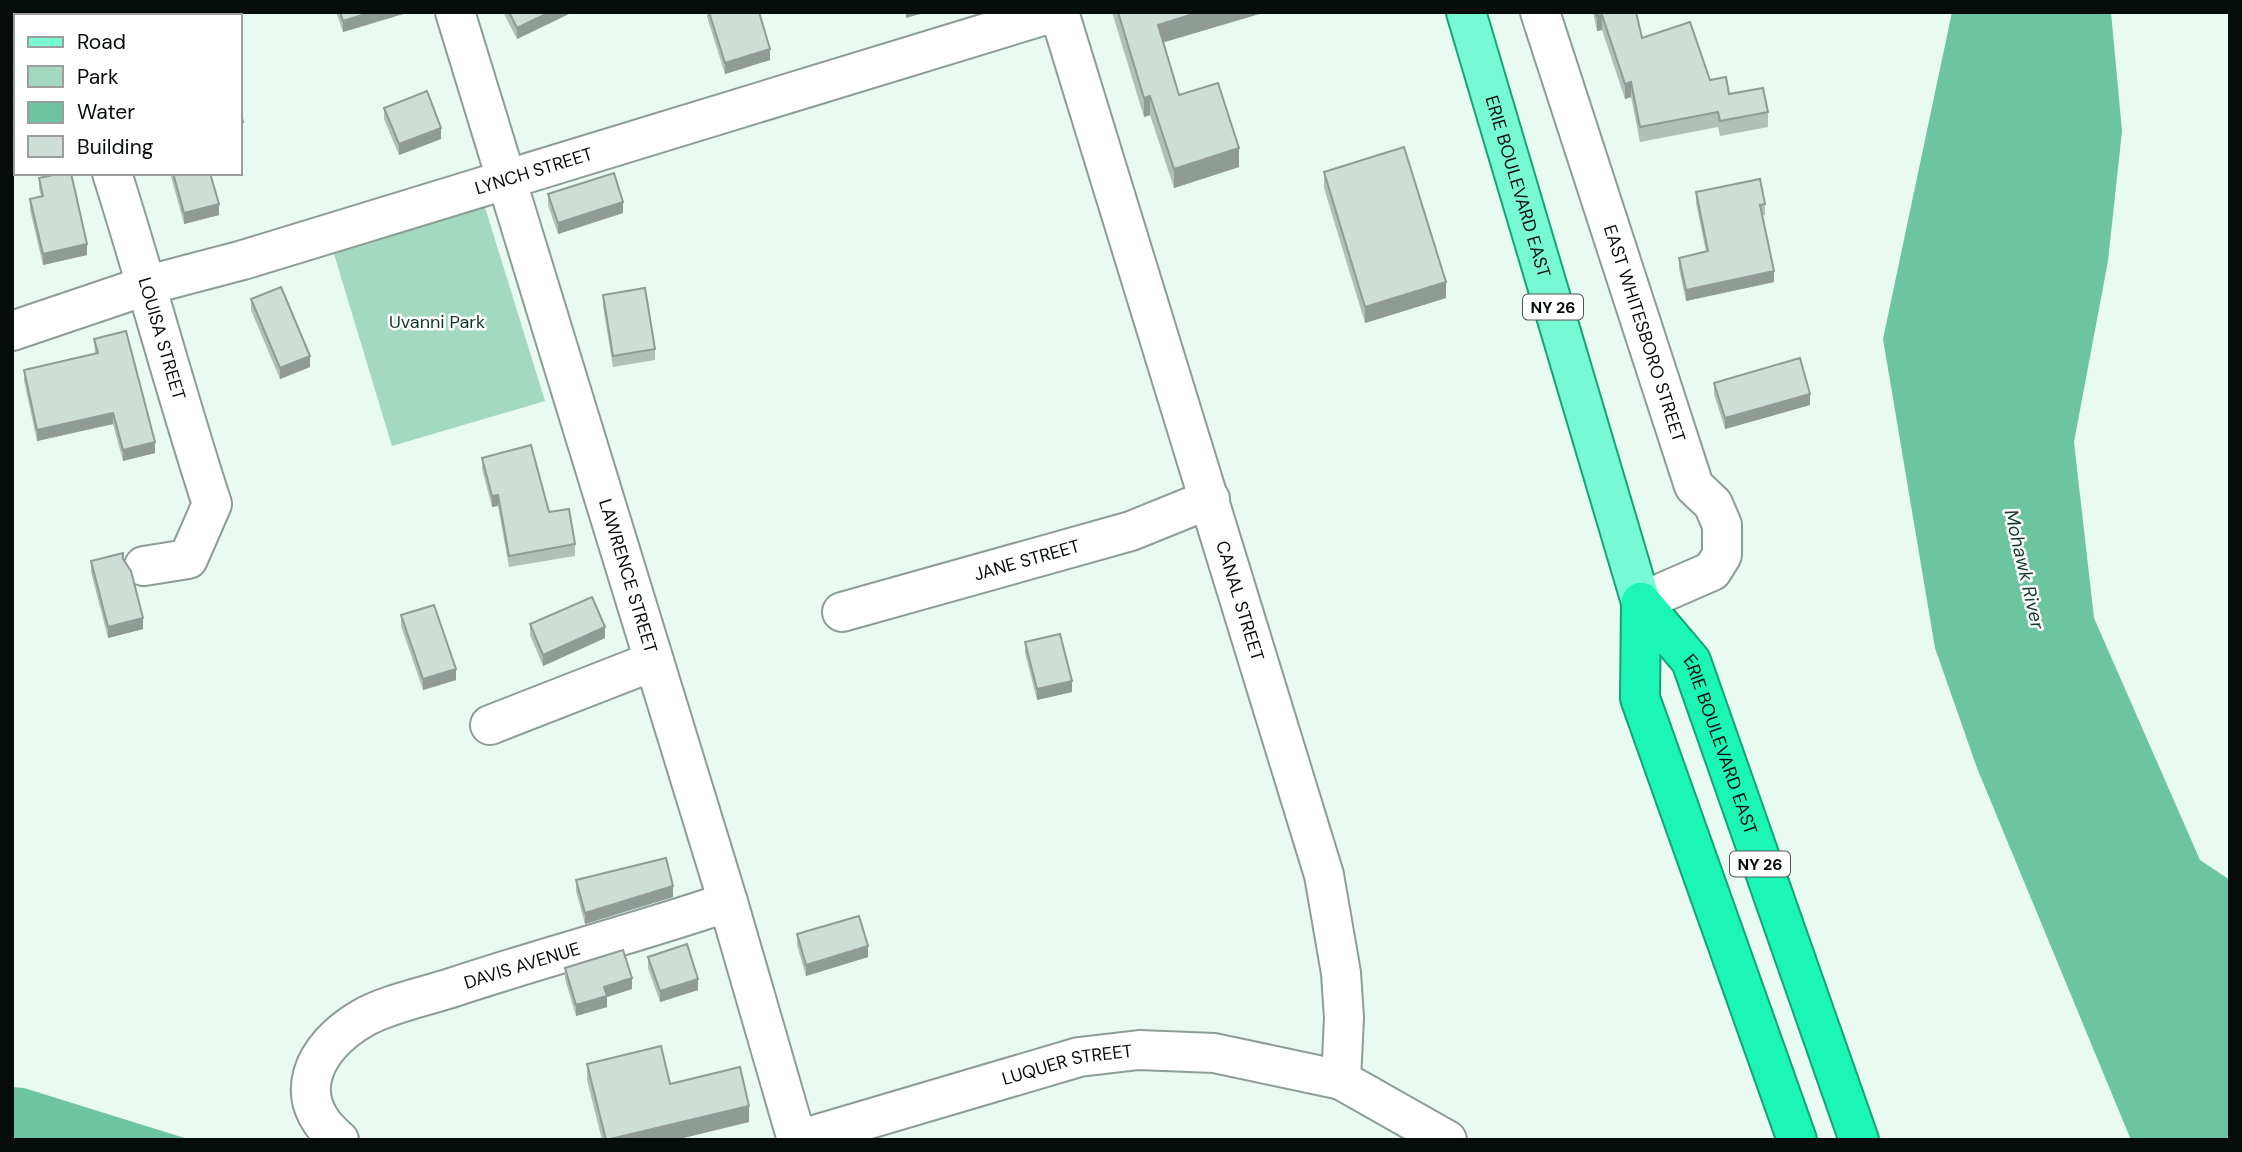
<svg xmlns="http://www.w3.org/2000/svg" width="2242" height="1152" font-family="'DM Sans',sans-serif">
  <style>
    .green { fill: #a2d9c0 }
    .water { fill: #6dc4a0 }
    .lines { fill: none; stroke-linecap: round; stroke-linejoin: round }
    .minor-casing { stroke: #8d9d95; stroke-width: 42 }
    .major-casing { stroke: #15a479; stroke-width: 42 }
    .highway-casing { stroke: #15a479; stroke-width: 42 }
    .minor { stroke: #fff; stroke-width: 38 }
    .major { stroke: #77fad3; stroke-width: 38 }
    .highway { stroke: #1cf6b5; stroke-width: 38 }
    .wall { fill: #b0bfb8 }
    .shaded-wall { fill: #909b96 }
    .building { fill: #cdded6; stroke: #909b96; stroke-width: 2 }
    .labels { text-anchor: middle; stroke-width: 5; stroke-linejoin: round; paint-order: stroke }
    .shield { fill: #fff; stroke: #515654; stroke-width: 2 }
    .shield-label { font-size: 16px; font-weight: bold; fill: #070d0a }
    .street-label { font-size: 18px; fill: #070d0a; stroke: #fff }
    .park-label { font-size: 18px; fill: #0c3425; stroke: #fff }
    .water-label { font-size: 19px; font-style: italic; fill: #143b2c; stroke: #fff }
  </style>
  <rect width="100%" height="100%" fill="#e8faf1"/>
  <polygon class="green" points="479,188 545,401 392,446 328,234"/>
  <g class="water">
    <polygon points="1952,12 2111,12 2122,131 2108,261 2074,442 2094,618 2200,860 2230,880 2230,1140 2131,1140 1977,768 1935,648 1883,339"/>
    <polygon points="12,1087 24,1088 191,1140 12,1140"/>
  </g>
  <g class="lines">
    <g class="minor-casing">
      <g id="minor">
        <polyline points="61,12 62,16"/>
        <path id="s1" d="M455,12l273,890 69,238"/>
        <path id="s2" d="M1059,12l265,863 17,98 3,45 -3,62 106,60"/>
        <path id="s3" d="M1540,12l154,474 19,18 9,21v30l-10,16 -71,31"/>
        <path id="s4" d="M112,173c35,110 64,221 100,331l-24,55 -44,7"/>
        <path id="s5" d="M12,331l136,-46 95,-25 812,-248"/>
        <path id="s6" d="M842,612l289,-81 79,-32"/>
        <polyline points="490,725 654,661"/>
        <path id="s7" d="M339,1140c-52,-42 -25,-94 24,-122 24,-14 64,-22 91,-31 90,-30 183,-54 274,-85"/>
        <path id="s8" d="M798,1140l281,-83 60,-7 75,3 127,27"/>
      </g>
    </g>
    <g class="major-casing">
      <g id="major">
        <path id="s9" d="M1466,12l175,590"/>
      </g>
    </g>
    <g class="highway-casing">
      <g id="highway">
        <path id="s10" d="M1641,602l50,59 168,479"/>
        <polyline points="1641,602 1640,698 1797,1140"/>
      </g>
    </g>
    <use href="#minor" class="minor"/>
    <use href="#major" class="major"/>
    <use href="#highway" class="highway"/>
  </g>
  <g class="wall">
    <polygon points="336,12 403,12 403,14 343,32"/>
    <polygon points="503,12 573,12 517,39"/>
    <polygon points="707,12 709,12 770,60 725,74 707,17"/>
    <polygon points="1112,12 1266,12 1164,42 1179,95 1239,167 1174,188 1150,115 1144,117"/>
    <polygon points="1593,12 1636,12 1642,38 1710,80 1729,94 1768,112 1768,127 1720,136 1718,127 1640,142 1631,97 1625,99 1602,30 1597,31"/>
    <polygon points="384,108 441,139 399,155 384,119"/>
    <polygon points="1324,172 1446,298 1365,323 1324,188"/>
    <polygon points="170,173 210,173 219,215 184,224"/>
    <polygon points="39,178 87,255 43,265 30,210 30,199 41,196 39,189"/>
    <polygon points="1696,192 1765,204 1765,215 1762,215 1774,282 1686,301 1679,269 1679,258 1706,252 1696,203"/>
    <polygon points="548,194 623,213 558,234 548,205"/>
    <polygon points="603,295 655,349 655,360 613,367 603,306"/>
    <polygon points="251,299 310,367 280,379 251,310"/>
    <polygon points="94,339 155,453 123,461 113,424 37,441 24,381 24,370 95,354"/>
    <polygon points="1714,383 1810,405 1725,429 1714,394"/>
    <polygon points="482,458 549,512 575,544 575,556 509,567 498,506 492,507 482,469"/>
    <polygon points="123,559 143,629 108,638 91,572 91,561"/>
    <polygon points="401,615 456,680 423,690 401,626"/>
    <polygon points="530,624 605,638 543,666 530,635"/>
    <polygon points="1025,642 1072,692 1037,700 1025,653"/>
    <polygon points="576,880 673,897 585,924 576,891"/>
    <polygon points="797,934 868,957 806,976 797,945"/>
    <polygon points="648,957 698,990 660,1002 648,968"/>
    <polygon points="565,968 632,989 607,997 607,1007 576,1016 565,979"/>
    <polygon points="587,1064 749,1122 675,1140 602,1140 587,1080"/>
  </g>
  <g class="shaded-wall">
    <polygon points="372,12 403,12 403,14 343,32 343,21"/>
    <polygon points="550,12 573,12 517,39 517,28"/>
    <polygon points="906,12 927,12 906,18"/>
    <polygon points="1200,12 1266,12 1158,44 1158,25"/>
    <polygon points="1602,15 1602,30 1597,31 1597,16"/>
    <polygon points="770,49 770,60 725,74 725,63"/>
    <polygon points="1631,82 1631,97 1625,99 1625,84"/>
    <polygon points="1150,96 1150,115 1144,117 1144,98"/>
    <polygon points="243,122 243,133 240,134 240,123"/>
    <polygon points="441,128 441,139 399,155 399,144"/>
    <polygon points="1239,148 1239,167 1174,188 1174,169"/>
    <polygon points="623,202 623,213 558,234 558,223"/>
    <polygon points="219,204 219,215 184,224 184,213"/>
    <polygon points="87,244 87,255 43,265 43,254"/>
    <polygon points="1774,271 1774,282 1686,301 1686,290"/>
    <polygon points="1446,282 1446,298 1365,323 1365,307"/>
    <polygon points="310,356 310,367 280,379 280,368"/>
    <polygon points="1810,394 1810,405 1725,429 1725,418"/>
    <polygon points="113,413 113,424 37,441 37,430"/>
    <polygon points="155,442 155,453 123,461 123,450"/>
    <polygon points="498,495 498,506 492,507 492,496"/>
    <polygon points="143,618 143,629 108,638 108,627"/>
    <polygon points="605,627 605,638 543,666 543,655"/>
    <polygon points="456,669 456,680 423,690 423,679"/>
    <polygon points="1072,681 1072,692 1037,700 1037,689"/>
    <polygon points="673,886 673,897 585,924 585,913"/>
    <polygon points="868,946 868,957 806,976 806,965"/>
    <polygon points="632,978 632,989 607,997 607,1007 576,1016 576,1005 604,987"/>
    <polygon points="698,979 698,990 660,1002 660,991"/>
    <polygon points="749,1106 749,1122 675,1140 609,1140"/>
  </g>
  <g class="building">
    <polygon points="340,12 372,12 343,21"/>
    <polygon points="509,12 550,12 517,28"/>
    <polygon points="709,12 759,12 770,49 725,63"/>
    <polygon points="1118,12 1200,12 1158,25 1179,95 1218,83 1239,148 1174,169 1150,96 1144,98"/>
    <polygon points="1596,12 1636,12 1642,38 1690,22 1710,80 1726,77 1729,94 1763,88 1768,112 1720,121 1718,112 1640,127 1631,82 1625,84 1602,15 1597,16"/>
    <polygon points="427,91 441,128 399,144 384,108"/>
    <polygon points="240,111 243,122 240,123"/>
    <polygon points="1404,147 1446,282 1365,307 1324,172"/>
    <polygon points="62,173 71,173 87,244 43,254 30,199 43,196 39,178"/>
    <polygon points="173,173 210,173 219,204 184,213"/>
    <polygon points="614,173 623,202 558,223 548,194"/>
    <polygon points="1760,179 1765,204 1760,205 1774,271 1686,290 1679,258 1708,251 1696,192"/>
    <polygon points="281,287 310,356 280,368 251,299"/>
    <polygon points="645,288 655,349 613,356 603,295"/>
    <polygon points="126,331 155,442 123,450 113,413 37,430 24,370 98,353 94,339"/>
    <polygon points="1800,358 1810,394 1725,418 1714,383"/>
    <polygon points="531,445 549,512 569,509 575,544 509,556 498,495 492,496 482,458"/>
    <polygon points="123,553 123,559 131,571 143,618 108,627 91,561"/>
    <polygon points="592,597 605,627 543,655 530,624"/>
    <polygon points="434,605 456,669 423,679 401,615"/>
    <polygon points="1060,634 1072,681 1037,689 1025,642"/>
    <polygon points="666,858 673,886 585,913 576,880"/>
    <polygon points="859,916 868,946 806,965 797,934"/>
    <polygon points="687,944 698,979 660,991 648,957"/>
    <polygon points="623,950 632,978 604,987 607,996 576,1005 565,968"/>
    <polygon points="661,1046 670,1084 740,1067 749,1106 606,1140 587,1064"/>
  </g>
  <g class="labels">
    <g class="shield">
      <rect x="1523" y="294.5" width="60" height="25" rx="5"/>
      <rect x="1730" y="851.5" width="60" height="25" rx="5"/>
    </g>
    <g class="shield-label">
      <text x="1553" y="313">NY 26</text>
      <text x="1760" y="870">NY 26</text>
    </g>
    <g class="street-label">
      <text dy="6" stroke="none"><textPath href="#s5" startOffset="546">LYNCH STREET</textPath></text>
      <text dy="6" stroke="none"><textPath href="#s9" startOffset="182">ERIE BOULEVARD EAST</textPath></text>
      <text dy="6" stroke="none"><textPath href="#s3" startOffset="338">EAST WHITESBORO STREET</textPath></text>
      <text dy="6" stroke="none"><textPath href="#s4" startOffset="173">LOUISA STREET</textPath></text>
      <text dy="6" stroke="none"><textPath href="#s6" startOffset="192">JANE STREET</textPath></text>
      <text dy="6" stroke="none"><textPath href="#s1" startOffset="590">LAWRENCE STREET</textPath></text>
      <text dy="6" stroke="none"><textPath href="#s2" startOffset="616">CANAL STREET</textPath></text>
      <text dy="6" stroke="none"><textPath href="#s10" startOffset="166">ERIE BOULEVARD EAST</textPath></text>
      <text dy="6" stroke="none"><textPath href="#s7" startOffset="320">DAVIS AVENUE</textPath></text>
      <text dy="6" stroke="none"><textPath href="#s8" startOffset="280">LUQUER STREET</textPath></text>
    </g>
    <g class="park-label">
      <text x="437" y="328">Uvanni Park</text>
    </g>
    <g class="water-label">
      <text transform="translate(2025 569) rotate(77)" y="7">Mohawk River</text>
    </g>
  </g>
  <rect width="2242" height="1152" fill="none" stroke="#070d0a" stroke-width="28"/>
  <rect x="14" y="14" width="228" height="161" fill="#ffffff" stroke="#9c9e9d" stroke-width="2"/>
  <rect x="28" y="37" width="35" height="10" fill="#77fad3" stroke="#9c9e9d" stroke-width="2"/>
  <text x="77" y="49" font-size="21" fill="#070d0a">Road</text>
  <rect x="28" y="66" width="35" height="21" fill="#a2d9c0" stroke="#9c9e9d" stroke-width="2"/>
  <text x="77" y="84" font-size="21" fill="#070d0a">Park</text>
  <rect x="28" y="102" width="35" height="21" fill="#6dc4a0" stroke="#9c9e9d" stroke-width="2"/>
  <text x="77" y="119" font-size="21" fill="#070d0a">Water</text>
  <rect x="28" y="136" width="35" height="21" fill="#cdded6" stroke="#9c9e9d" stroke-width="2"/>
  <text x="77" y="154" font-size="21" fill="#070d0a">Building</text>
</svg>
